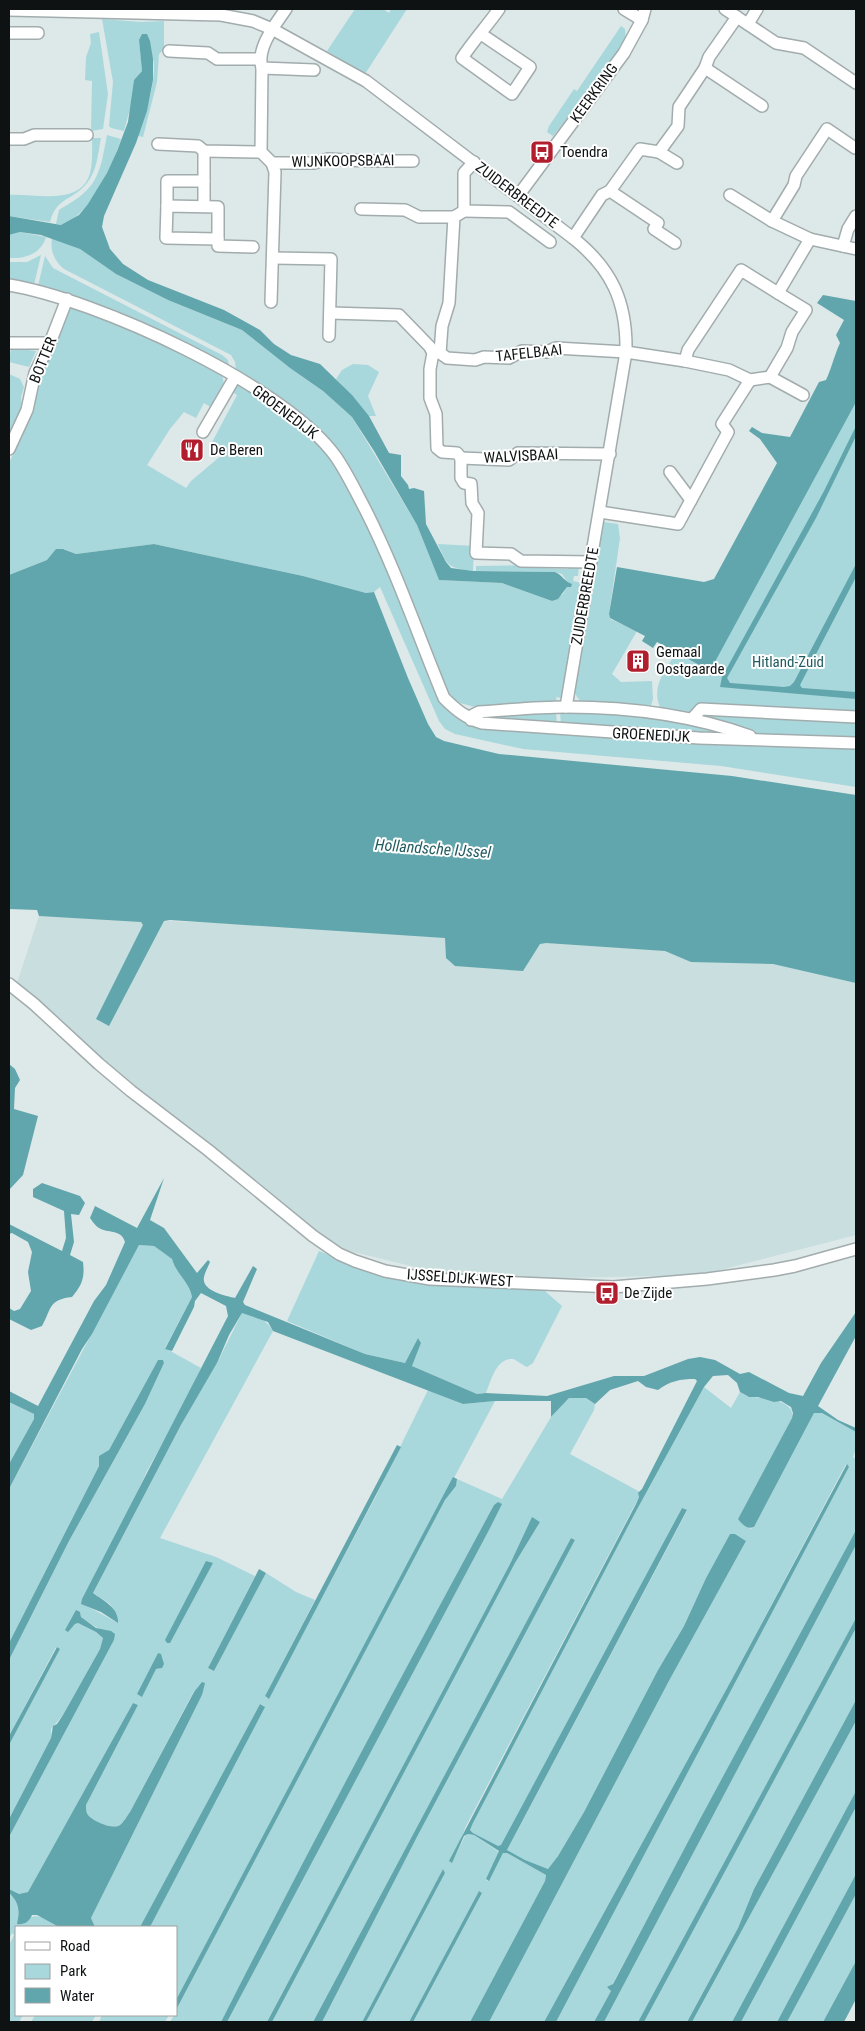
<svg xmlns="http://www.w3.org/2000/svg" width="865" height="2031" font-family="'Roboto Condensed',sans-serif">
  <style>
    .built { fill: #c9dedf }
    .green { fill: #a8d8dc; fill-rule: evenodd }
    .water { fill: #61a6ac }
    .lines { fill: none; stroke-linecap: round; stroke-linejoin: round }
    .minor-casing { stroke: #a2acad; stroke-width: 14 }
    .minor { stroke: #fff; stroke-width: 11 }
    .labels { text-anchor: middle; stroke-width: 4; stroke-linejoin: round; paint-order: stroke }
    .street-label { font-size: 15px; fill: #0e1212; stroke: #fff }
    .poi-label { font-size: 15px; fill: #0e1212; stroke: #fff; text-anchor: start }
    .park-label { font-size: 15px; fill: #215c60; stroke: #fff }
    .water-label { font-size: 16px; font-style: italic; fill: #225c61; stroke: #fff }
  </style>
  <rect width="100%" height="100%" fill="#dde8e9"/>
  <polygon class="built" points="39,916 594,938 856,960 856,1235 701,1275 468,1280 325,1245 15,989"/>
  <g class="green">
    <polygon points="355,9 383,9 389,13 391,9 407,9 365,74 327,51"/>
    <path d="M102,19l39,3 23,-1v28l-5,5 -2,28 -14,55 -5,-1c6,-16 20,-60 15,-77 -2,-6 -10,-13 -14,-19l3,31 -8,9 -3,25 -7,26 -13,-3 -2,-2 4,-44z"/>
    <polygon points="621,26 625,29 626,41 601,77 553,136 547,132 549,126 574,89 577,91"/>
    <polygon points="99,32 108,94 103,129 91,131 92,81 85,80 86,57 91,43 90,34"/>
    <path d="M107,135l14,4c-10,29 -29,74 -59,86l-6,-1 3,-14c9,-6 19,-11 26,-18 16,-14 18,-37 22,-57z"/>
    <path d="M92,138h9c-3,15 -4,33 -14,45 -14,18 -30,13 -37,39l-41,-6v-21c24,-2 72,12 81,-22 3,-11 2,-24 2,-35z"/>
    <path d="M20,232l26,5c-5,17 -21,22 -37,21v-23z"/>
    <path d="M52,238l28,11 36,25 52,26 74,30 48,38 33,23 29,26 65,108 22,55 63,3 50,18 11,-7 4,-7h4l-9,-13 -7,-2 -79,-1v-5l65,-1v3l27,1 1,-4h10l-1,11h-4l-1,5 9,2 -21,115 -5,-1 1,5 -9,3 -73,2 -15,-4 -11,-8 -112,-243 -101,-81 -1,-9 -4,-7 -167,-86c-10,-8 -14,-19 -12,-31z"/>
    <polygon points="41,255 34,285 9,280 9,262 27,262"/>
    <polygon points="45,256 53,268 222,355 228,360 229,366 228,367 38,286"/>
    <polygon points="71,307 75,307 153,339 222,373 224,385 212,408 204,403 196,418 184,412 170,429 147,465 186,488 191,481 223,454 210,446 237,395 231,391 235,387 241,385 282,412 321,445 339,470 379,547 431,677 464,718 856,746 856,787 721,766 523,749 455,734 445,729 439,721 380,587 374,592 366,593 303,576 154,544 76,554 64,549 47,560 9,575 9,463 34,410 38,380 55,343 68,310"/>
    <polygon points="11,348 36,351 29,367 9,362"/>
    <polygon points="353,364 368,365 379,372 368,396 376,416 369,416 336,379 342,370"/>
    <polygon points="9,374 20,379 24,387 21,397 22,413 9,432"/>
    <path d="M856,379v360l-17,-2 -74,-2 -7,-2 -33,1 -164,-8 -1,-15 101,-2c-11,-21 4,-39 15,-56l30,16z"/>
    <path d="M604,522l14,2 2,14 -11,76 1,5 27,12 -25,43 9,8 31,-1 1,18 -3,9 -67,-6c-6,-3 -8,-8 -9,-14z"/>
    <path d="M438,544l36,2 -1,25c-25,-3 -26,-5 -35,-27z"/>
    <polygon points="556,711 557,725 482,717"/>
    <path d="M139,1245l15,1 18,13c4,15 17,22 20,38l-27,51 36,20 -25,51 -29,52 -62,134 33,18 -8,-19 -17,-11 88,-168 36,-62 25,-50c13,2 24,6 31,18l-113,207 56,19 39,19 -47,92 6,3 52,-98 30,19 19,8 -50,96 2,2h2l107,-202 52,-106 35,14 32,-3 -319,599v-73h-26l114,-221 -4,-2 -120,223h-45l-4,-9 111,-223 -8,-4 -64,121c-3,4 -6,10 -10,13 -7,5 -24,-3 -30,-8 -4,-3 -4,-8 -4,-12l52,-100 -5,-2 -105,189 -9,2 -10,-5v-52l105,-197c-10,-10 -22,-14 -33,-23l-1,-5 -12,19 7,-7 3,-1 18,9 7,6 -3,11 -37,66 -12,14v9l-42,81v-74l51,-96 -4,-2 -47,89v-76l60,-119 76,-137 19,-41 -1,-3h-5l-49,90 -9,6 -1,10 -90,177v-154zM158,1653l4,15 -6,1 -19,26z"/>
    <path d="M319,1251l33,13 192,23 2,5 16,14 -29,57 -6,4c-5,-2 -10,-7 -14,-8 -17,-1 -22,22 -27,34l-9,1 -65,-28 9,-23 -3,-5 -13,25 -40,-9 -78,-33z"/>
    <path d="M704,1387l27,21 9,-16c3,2 7,5 11,5 13,1 45,3 41,21l-54,101 13,10 3,-2 60,-114h8l34,19v17l-3,8 3,2v71l-244,455 -1,6 -17,31h-38l293,-555 -3,-3 -114,215 -188,343h-55l181,-343 76,-138 -11,-7h-5l-24,44 -22,48 -26,44 -74,142 -26,44 -10,13 -23,-9 -18,-10 180,-339 -5,-3 -181,338 -3,1 -25,-14 -3,-3 3,-7 161,-308z"/>
    <path d="M569,1398h17l9,6 -1,6 -24,44 70,38 -2,1 1,4 -173,329 -14,36 13,-26 3,-2 6,1 25,17 -13,28 2,1 15,-28h4l39,22 -1,6 -75,141h-57l69,-129 -3,-2 -70,131h-43l79,-149 -2,-4 -81,153h-40l96,-187 157,-295 -4,-2 -258,484h-41l243,-459 25,-41 -8,-4 -22,46 -243,458h-40l261,-490 10,-29 -4,2c-93,172 -185,344 -273,517h-51l4,-7h2v-5l269,-510 11,-14 1,-7 45,20 49,-82z"/>
    <polygon points="9,1402 34,1414 34,1419 9,1464"/>
    <polygon points="856,1545 856,1618 638,2022 604,2022"/>
    <polygon points="856,1628 856,1700 754,1889 738,1928 687,2022 644,2022"/>
    <polygon points="856,1721 856,1791 732,2022 692,2022"/>
    <polygon points="856,1807 856,1874 777,2022 741,2022"/>
    <path d="M9,1893c10,9 10,18 9,31 21,-13 20,-8 41,3h-43v88h7l-4,7h-10v-77l5,-10 -2,-2 -3,6z"/>
    <polygon points="856,1894 856,1961 823,2022 787,2022"/>
    <polygon points="35,2015 96,2015 92,2022 31,2022"/>
    <polygon points="102,2015 169,2015 165,2022 99,2022"/>
  </g>
  <g class="water">
    <path d="M142,34h5l3,7 3,18v21l-6,31 -11,32 -32,73 -2,11 8,22 13,15 25,16 76,30 36,20 14,14 17,11 29,9 32,31 17,21 20,37 12,2v21l7,9 1,4 5,-1 10,3 2,33 20,38 5,6 22,3 82,1c7,3 10,10 17,12l-1,3h-4l-9,12 -6,2 -50,-18 -63,-3 -22,-55 -43,-74 -22,-34 -29,-26 -33,-23 -48,-38 -74,-30 -52,-26 -36,-25 -39,-14 -21,-3 -11,3v-19l52,9 18,-10 9,-11 19,-31 10,-22 11,-29 6,-42 8,-9 -3,-31z"/>
    <path d="M823,295l33,6v101l-146,269 -53,-29 -4,6 -11,-7 3,-5 -35,-18 -1,-4 8,-47 87,15 10,-3 63,-116 -17,-24 -11,-8 3,-4 10,6 28,4 29,-55 7,-2c6,-13 8,-24 14,-37l-4,-8 8,-15 -27,-17z"/>
    <polygon points="856,426 856,436 816,518 727,678 730,683 784,687 790,686 794,682 856,564 856,577 800,685 802,688 856,692 856,699 720,687 722,677 824,491"/>
    <polygon points="154,544 303,576 366,593 374,592 408,678 428,724 436,737 444,741 499,754 732,776 856,795 856,983 773,964 691,962 665,951 546,943 540,944 523,971 455,966 446,958 445,938 170,920 164,921 109,1026 96,1019 143,925 141,922 39,916 37,910 9,909 9,575 47,560 56,549 63,549 76,554"/>
    <polygon points="9,1064 15,1069 20,1080 15,1088 14,1109 38,1116 23,1175 9,1190"/>
    <path d="M164,1178l-14,42 14,8 33,45 11,-13 2,2c-2,5 -5,10 -6,15 -3,14 22,19 31,21l18,-32 4,3 -14,33 2,3 120,49 40,9 13,-25 3,5 -9,23 65,28 9,-1 61,3 67,-20h30l44,-17 12,-2 15,3 25,14 9,-2 40,21 14,3 18,-33 35,-51v24l-38,70 20,14 18,8v4l-34,-19h-8l-60,114c-7,3 -12,-3 -16,-8l54,-101 1,-5 -2,-6 -10,-6 -7,1 -16,-5h-9l-9,-5 -3,-9 -9,-8 -15,1 -9,11 -70,128 -161,308 -3,7 3,3 25,13 3,-1 181,-337 5,2 -180,340 18,10 23,9 10,-13 26,-44 74,-142 26,-44 22,-48 24,-44h5l11,7 -76,138 -181,343h-19l75,-141 1,-6 -39,-22h-4l-14,28 -3,-2 13,-28 -25,-16 -6,-1 -4,2 -12,27 -3,-2 187,-357 3,-7 -1,-4 4,-4 55,-108 -2,-2c-15,0 -25,2 -37,11l-12,-3 -8,-6 -28,9 -15,14 -9,-6h-17l-18,19v-16h-56l-32,3 -190,-73 -5,-9 -26,-9 -13,22 -12,28 -36,62 -88,168c11,8 26,15 25,30l-17,-11 -20,-8 1,-5 146,-283 -2,-10 -25,-13 -6,8 -1,6 -22,44 -7,-2 27,-52c-3,-16 -16,-23 -20,-38l-18,-13 -15,-1 -47,89 -10,15 -73,140v-25l25,-45v-5l-25,-12v-11l29,15 56,-105 12,-16 19,-43c-3,-12 -15,-9 -24,-13 -5,-2 -8,-7 -11,-11l5,-12 42,22z"/>
    <path d="M42,1183l38,13 5,7 -6,12 -8,-1 3,28 -4,13 13,7c2,16 -1,23 -11,35 -24,3 -20,11 -30,29l-11,4 -22,-11v-11l5,3 6,-2 11,-18 -3,-19 4,-20 -4,-10 -16,-9 -3,1v-10l53,27 4,-13 -2,-27 -31,-14v-8z"/>
    <polygon points="158,1360 163,1360 164,1363 145,1404 69,1541 9,1660 9,1643 99,1466 99,1456 109,1450"/>
    <polygon points="397,1445 401,1447 269,1699 265,1696"/>
    <polygon points="847,1464 849,1467 556,2022 544,2022 732,1679"/>
    <polygon points="453,1477 457,1479 456,1486 445,1500 176,2010 176,2000"/>
    <path d="M498,1502l4,2 -14,28 -261,490h-6c88,-174 180,-345 273,-517z"/>
    <polygon points="532,1517 540,1522 515,1563 272,2022 267,2022 510,1564"/>
    <polygon points="856,1530 856,1545 604,2022 594,2022 611,1991 607,1987 613,1984 699,1821"/>
    <polygon points="571,1538 575,1540 418,1835 322,2022 313,2022"/>
    <polygon points="206,1561 213,1563 170,1643 167,1643 165,1640"/>
    <polygon points="259,1569 266,1573 214,1671 208,1668"/>
    <polygon points="76,1610 80,1612 81,1617 96,1628 111,1631 115,1634 114,1640 9,1837 9,1819 51,1738 53,1726 57,1724 63,1715 100,1649 103,1638 96,1632 78,1623 75,1624 68,1632 65,1630"/>
    <polygon points="856,1618 856,1628 644,2022 638,2022"/>
    <polygon points="57,1647 60,1649 9,1745 9,1736"/>
    <polygon points="158,1653 161,1654 164,1664 162,1668 156,1669 142,1697 137,1694"/>
    <path d="M202,1682l3,1 -3,12 -111,223 4,9h-36l-22,-12h-5c-3,7 -8,10 -15,9 3,-13 2,-22 -8,-31v-4l10,5 9,-2 105,-189 5,2 -52,100c0,4 0,9 4,12 6,5 23,13 30,8 4,-3 7,-9 10,-13l64,-120z"/>
    <polygon points="856,1700 856,1721 692,2022 687,2022 738,1928 754,1889"/>
    <polygon points="260,1704 265,1707 150,1927 140,1927"/>
    <polygon points="856,1791 856,1807 741,2022 732,2022"/>
    <polygon points="443,1869 445,1873 366,2022 362,2022"/>
    <polygon points="856,1874 856,1894 787,2022 777,2022"/>
    <polygon points="479,1891 482,1893 413,2022 409,2022"/>
    <polygon points="856,1961 856,1999 844,2022 823,2022"/>
  </g>
  <g class="lines">
    <g class="minor-casing">
      <g id="minor">
        <polyline points="624,9 642,20"/>
        <polyline points="725,9 776,43 804,48 856,83"/>
        <path d="M9,10l212,5 32,6 19,8 94,52 207,157c39,31 54,64 53,114l-60,355"/>
        <polyline points="748,24 757,9"/>
        <polyline points="9,33 38,33"/>
        <path d="M481,34l49,33 -18,27 -50,-36c12,-18 25,-32 37,-49"/>
        <polyline points="169,51 208,53 217,59 259,59"/>
        <polyline points="262,68 314,70"/>
        <polyline points="705,68 762,106"/>
        <polyline points="9,139 24,139 34,135 87,135"/>
        <polyline points="158,144 198,146 204,151 261,152"/>
        <polyline points="659,152 677,163"/>
        <polyline points="272,163 314,163 328,159 367,161 413,161"/>
        <polyline points="610,191 658,223 654,229 675,243"/>
        <polyline points="518,196 624,53 642,20 645,9"/>
        <polygon points="167,206 218,207 218,239 166,238"/>
        <polyline points="167,206 167,181 204,181"/>
        <polyline points="204,206 204,151"/>
        <polyline points="361,209 405,210 419,217 454,217"/>
        <polyline points="464,211 509,212 550,242"/>
        <polyline points="772,221 794,185 796,176 827,129 855,148"/>
        <polyline points="573,238 602,195 610,191 640,149 659,152 678,126 679,107 705,68 709,57 737,17"/>
        <polyline points="218,239 218,246 253,247"/>
        <polyline points="810,239 856,249"/>
        <polyline points="843,246 848,229 856,216"/>
        <polyline points="273,258 331,259 329,336"/>
        <path d="M9,285c86,14 276,100 327,172 11,16 20,35 29,52 31,61 53,126 79,189 12,12 22,20 38,25l217,15 157,5"/>
        <path d="M271,302l4,-130 -3,-9 -11,-11 1,-84c-6,-20 13,-43 24,-59"/>
        <polyline points="330,313 399,315 430,347 433,353 430,369 430,398 436,414 437,448 442,452 457,453 461,458"/>
        <polyline points="9,343 50,343"/>
        <polyline points="433,353 440,353 447,358 475,360 484,357 509,358 522,351 546,352 556,348 626,352 685,361 688,350 741,270 778,293 810,239 772,221 730,195"/>
        <polyline points="440,353 442,326 449,303 454,217 464,211 464,173 474,162"/>
        <polyline points="685,361 729,370 750,380 770,377 787,348 792,332 806,310 778,293"/>
        <polyline points="770,377 803,395"/>
        <polyline points="203,432 235,377"/>
        <polyline points="9,449 27,410 35,373 50,343 67,299"/>
        <polyline points="461,458 461,478 464,483 471,484 472,503 478,513 476,553 511,554 521,561 591,562"/>
        <polyline points="461,458 509,460 518,453 610,454"/>
        <polyline points="670,472 691,500"/>
        <polyline points="600,512 678,524 728,432 722,424 750,380"/>
        <polyline points="692,719 701,709 856,717"/>
        <path d="M471,720l2,-5 6,-3c29,-2 58,-5 87,-5 62,0 126,8 184,29"/>
        <polyline points="9,984 34,1004 99,1064 131,1091 208,1150 313,1236 339,1254 355,1261 385,1271 430,1279 613,1287 707,1279 774,1270 795,1266 856,1249"/>
      </g>
    </g>
    <use href="#minor" class="minor"/>
  </g>
  <defs>
    <g id="bus-square" transform="scale(1.25)"><rect x="-9" y="-9" width="18" height="18" rx="4" fill="#b11f2e" stroke="#fff"/><path d="M-5-6H5V4H4V6H2V4H-2V6H-4V4H-5ZM-3.5-4V0h7V-4ZM-3.5 1.2v1.5H-2V1.2ZM2 1.2v1.5H3.5V1.2Z" fill="#fff"/></g>
    <g id="restaurant-square" transform="scale(1.25)"><rect x="-9" y="-9" width="18" height="18" rx="4" fill="#b11f2e" stroke="#fff"/><path d="M-5-6h1v4h1v-4h1v4h1v-4h1v5L-1.5 .5V6h-2V.5L-5-1ZM5-6V6H3V1.5H1.5Q1.5-4 5-6Z" fill="#fff"/></g>
    <g id="building-square" transform="scale(1.25)"><rect x="-9" y="-9" width="18" height="18" rx="4" fill="#b11f2e" stroke="#fff"/><path d="M-4-6H4V6H1V3H-1V6H-4ZM-2.5-4.3h1.7v1.8h-1.7ZM.8-4.3h1.7v1.8H.8ZM-2.5-1h1.7V.8h-1.7ZM.8-1h1.7V.8H.8Z" fill="#fff"/></g>
  </defs>
  <g fill-rule="evenodd">
    <use href="#bus-square" x="542" y="152"/>
    <use href="#restaurant-square" x="192" y="450"/>
    <use href="#building-square" x="638" y="661"/>
    <use href="#bus-square" x="607" y="1293"/>
  </g>
  <g class="labels">
    <g class="street-label">
      <text transform="translate(594 93) rotate(-54)" y="5">KEERKRING</text>
      <text transform="translate(343 161) rotate(-1)" y="5">WIJNKOOPSBAAI</text>
      <text transform="translate(517 195) rotate(37)" y="5">ZUIDERBREEDTE</text>
      <text transform="translate(529 353) rotate(-6)" y="5">TAFELBAAI</text>
      <text transform="translate(43 360) rotate(-68)" y="5">BOTTER</text>
      <text transform="translate(285 412) rotate(37)" y="5">GROENEDIJK</text>
      <text transform="translate(521 456) rotate(-3)" y="5">WALVISBAAI</text>
      <text transform="translate(585 596) rotate(-80)" y="5">ZUIDERBREEDTE</text>
      <text transform="translate(651 735) rotate(3)" y="5">GROENEDIJK</text>
      <text transform="translate(460 1278) rotate(4)" y="5">IJSSELDIJK-WEST</text>
    </g>
    <g class="poi-label">
      <text x="560" y="157">Toendra</text>
      <text x="210" y="455">De Beren</text>
      <text x="656" y="657">Gemaal<tspan x="656" dy="17">Oostgaarde</tspan></text>
      <text x="624" y="1298">De Zijde</text>
    </g>
    <g class="park-label">
      <text x="788" y="667">Hitland-Zuid</text>
    </g>
    <g class="water-label">
      <text transform="translate(433 848) rotate(4)" y="6">Hollandsche IJssel</text>
    </g>
  </g>
  <rect width="865" height="2031" fill="none" stroke="#0e1212" stroke-width="20"/>
  <rect x="15" y="1926" width="162" height="90" fill="#ffffff" stroke="#9fa0a0"/>
  <rect x="25" y="1942" width="25" height="8" fill="#ffffff" stroke="#9fa0a0"/>
  <text x="60" y="1951" font-size="15" fill="#0e1212">Road</text>
  <rect x="25" y="1964" width="25" height="15" fill="#a8d8dc" stroke="#9fa0a0"/>
  <text x="60" y="1976" font-size="15" fill="#0e1212">Park</text>
  <rect x="25" y="1988" width="25" height="15" fill="#61a6ac" stroke="#9fa0a0"/>
  <text x="60" y="2001" font-size="15" fill="#0e1212">Water</text>
</svg>
